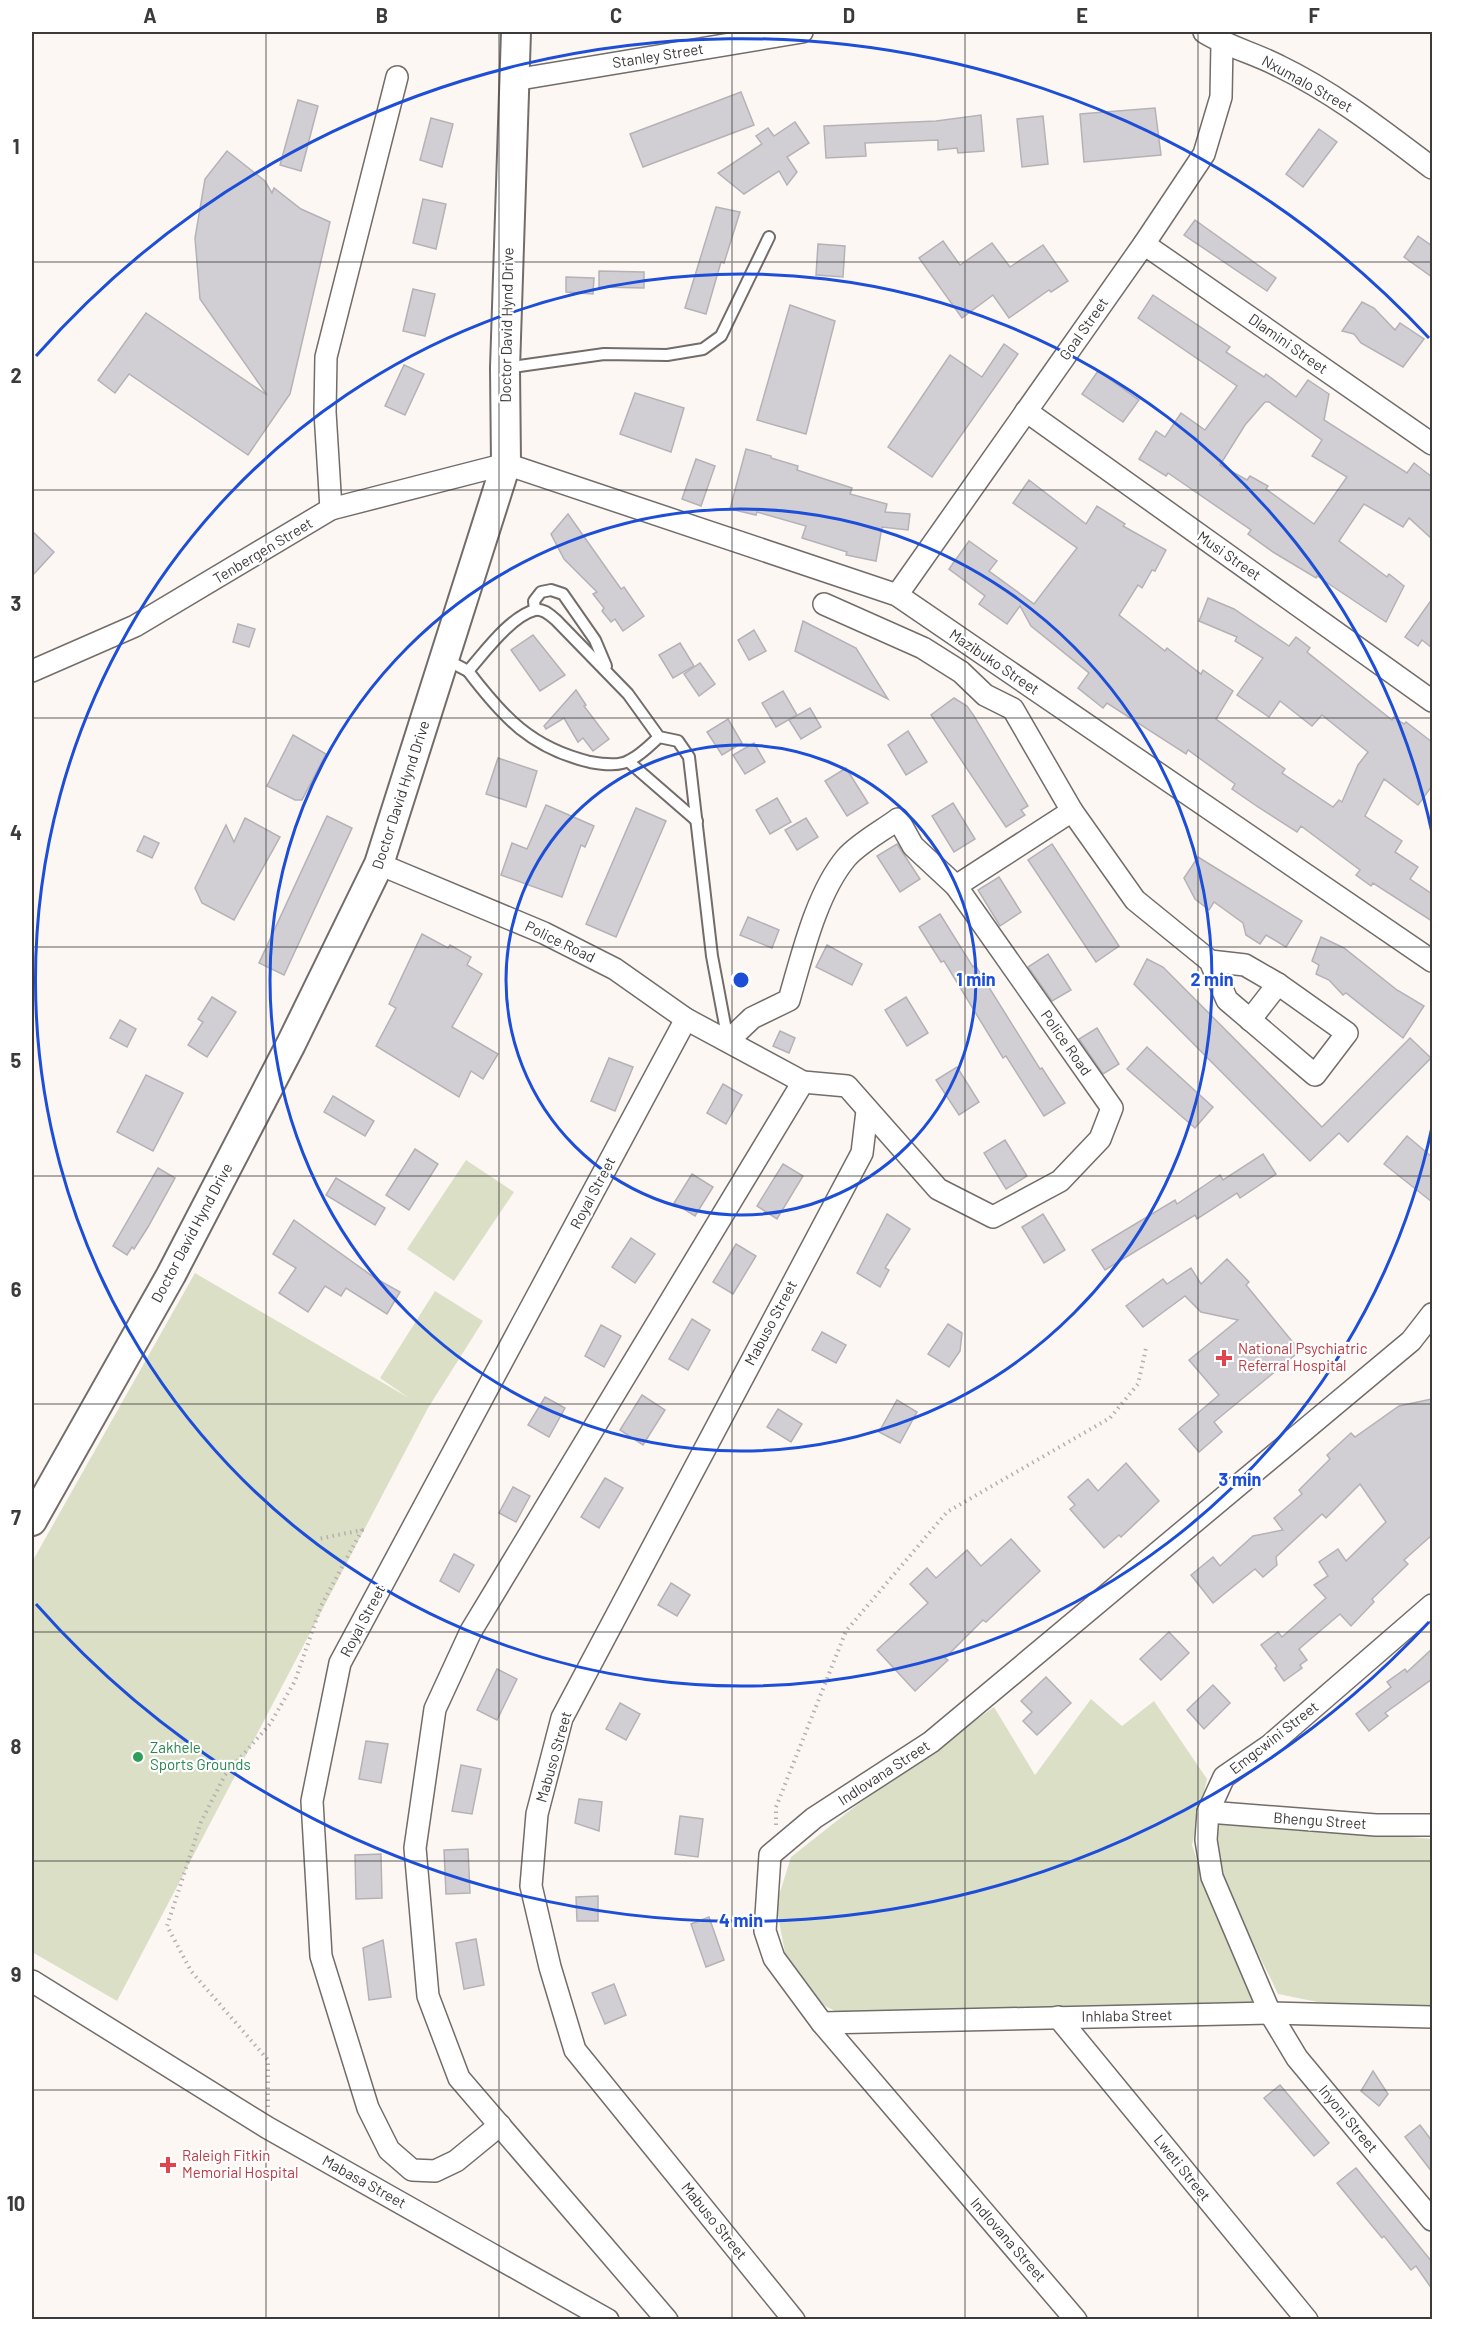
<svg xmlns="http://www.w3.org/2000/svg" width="1464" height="2351" font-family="Barlow,sans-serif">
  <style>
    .green { fill: #dbdfc6 }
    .building { fill: #d1cfd4; stroke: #b5b2b7; stroke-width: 1.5; fill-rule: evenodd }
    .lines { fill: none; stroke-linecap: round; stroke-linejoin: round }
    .service-casing { stroke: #726d6a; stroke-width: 14 }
    .minor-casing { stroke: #726d6a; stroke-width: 24 }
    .secondary-casing { stroke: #726d6a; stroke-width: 32 }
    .path { stroke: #b5b0ae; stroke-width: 4; stroke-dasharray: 1.5 4.5; stroke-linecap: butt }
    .service { stroke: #fff; stroke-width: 10 }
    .minor { stroke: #fff; stroke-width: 21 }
    .secondary { stroke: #fff; stroke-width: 28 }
    .grid { fill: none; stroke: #3d3b3a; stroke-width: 1.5; stroke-opacity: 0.55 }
    .ring { fill: none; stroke: #1d4ed8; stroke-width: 3 }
    .health-dot { fill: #e0444e; stroke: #fff; stroke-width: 2 }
    .leisure-dot { fill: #2e9e5b; stroke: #fff; stroke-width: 2 }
    .labels { text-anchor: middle; stroke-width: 4.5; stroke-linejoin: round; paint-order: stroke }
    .street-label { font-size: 15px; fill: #3d3b3a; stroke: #fff }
    .health-label { font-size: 15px; fill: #be3a42; stroke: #fff; text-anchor: start }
    .leisure-label { font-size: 15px; fill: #27864d; stroke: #fff; text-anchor: start }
    .centre { fill: #1d4ed8; stroke: #fff; stroke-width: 3 }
    .ring-label { font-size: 18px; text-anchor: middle; font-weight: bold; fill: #1d4ed8; stroke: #fff; stroke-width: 4.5; stroke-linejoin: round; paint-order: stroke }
    .neatline { fill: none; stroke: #3d3b3a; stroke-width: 2 }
    .grid-label { font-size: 20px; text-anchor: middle; font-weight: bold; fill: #3d3b3a }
  </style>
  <rect width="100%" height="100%" fill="#fdf7f4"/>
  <g class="green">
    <polygon points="466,1160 514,1192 454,1281 407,1249"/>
    <polygon points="195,1273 409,1398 380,1378 435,1291 483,1321 428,1408 117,2001 32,1952 32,1562"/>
    <polygon points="1091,1699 1122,1726 1154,1701 1207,1779 1192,1845 1214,1912 1258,2008 855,2021 815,2001 786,1958 776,1905 791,1857 853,1808 994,1707 1035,1775"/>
    <path d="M1216,1818l216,21v167l-85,2 -69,-14c-25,-55 -65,-114 -62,-176z"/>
  </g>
  <g class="building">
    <polygon points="741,92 754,125 643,167 630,134"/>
    <polygon points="298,100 318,106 301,171 280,165"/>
    <polygon points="1155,108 1161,155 1084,162 1080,114"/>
    <polygon points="981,115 984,151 958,153 957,148 938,150 938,140 865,143 866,156 826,158 824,126 936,121"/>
    <polygon points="1043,116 1048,164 1022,167 1017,119"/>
    <polygon points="431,118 453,124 442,167 420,160"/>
    <polygon points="795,122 809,143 787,157 797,172 787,185 779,171 744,194 718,173 762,144 756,136 768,128 774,136"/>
    <polygon points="1319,129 1337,142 1303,187 1286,174"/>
    <polygon points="227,151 265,181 272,193 274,188 301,209 330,222 290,394 248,455 129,374 115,393 98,380 146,313 267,395 200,299 195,238 205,179"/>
    <polygon points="423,199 446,204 436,249 413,243"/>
    <polygon points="716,207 740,212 724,263 721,262 706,314 685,308"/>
    <polygon points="1195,220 1276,278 1267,291 1184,235"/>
    <polygon points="1418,236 1432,246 1432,277 1404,257"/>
    <polygon points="943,241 960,265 992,243 1010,267 1043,245 1068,281 1051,292 1049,290 1009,318 993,295 962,318 919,258"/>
    <polygon points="818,244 845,246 843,277 816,275"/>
    <polygon points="599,271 644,272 644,288 599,287"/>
    <polygon points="566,277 594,278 593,294 566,292"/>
    <polygon points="413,289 435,294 425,336 403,331"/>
    <path d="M1153,295l77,52 -4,5 38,25 2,-3 30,23 12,-17 21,14 -5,26 83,53 7,-10 18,14v62l-23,-21 -6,9 -39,-23 -25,37 48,36 2,-3 15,12 -18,36 -69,-46 -1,2 -43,-26 -25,-18 3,-4 -83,-57 -2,3 -27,-17 17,-28 9,6 16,-24 24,17 32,-44 -99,-68zM1265,402h4l53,38 -10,16 35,21 -33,47 -48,-35 2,-3 -18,-10 -3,4 -27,-15 25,-40z"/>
    <polygon points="1362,302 1374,308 1395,330 1400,323 1424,339 1403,367 1361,343 1354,334 1342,331"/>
    <polygon points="790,305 835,321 806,434 757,420"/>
    <polygon points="1004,344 1018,354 932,477 888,447 950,355 982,377"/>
    <polygon points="404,365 424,374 405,415 385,406"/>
    <polygon points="1098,371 1139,400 1123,422 1082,394"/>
    <polygon points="635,393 684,408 671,452 620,434"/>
    <polygon points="746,449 771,456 771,458 798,466 797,470 852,488 850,494 887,504 885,512 910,514 908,530 882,527 876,561 846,555 847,552 802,538 806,526 757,512 756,515 730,509"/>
    <polygon points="696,459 715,466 701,506 682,499"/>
    <polygon points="1029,480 1086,524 1097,506 1125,524 1123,526 1166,550 1155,571 1152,570 1142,588 1138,585 1119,615 1165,651 1167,648 1201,674 1203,670 1233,691 1216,719 1285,769 1282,773 1333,807 1339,800 1342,802 1358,765 1368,752 1322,715 1312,726 1280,701 1269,717 1237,695 1263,658 1235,641 1237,637 1199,621 1208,598 1234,609 1289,646 1296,637 1310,648 1307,652 1392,720 1394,717 1404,724 1406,722 1432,742 1432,786 1418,805 1384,779 1365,816 1402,841 1395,852 1418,867 1410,879 1432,894 1432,921 1373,883 1371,886 1356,875 1360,870 1301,826 1297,832 1258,807 1232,789 1235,784 1188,750 1186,754 1107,703 1103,708 1078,688 1089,673 1031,626 1020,606 1007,624 979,604 985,596 949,569 969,541 997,561 989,571 1034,604 1077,548 1013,503"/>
    <polygon points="568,514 621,589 624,587 644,616 623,631 615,619 611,622 602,611 604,608 593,594 597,592 564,559 551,534"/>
    <polygon points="32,531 54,552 32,576"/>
    <polygon points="1432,599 1432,648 1422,640 1418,646 1405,637"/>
    <polygon points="803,621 856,648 888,699 795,651"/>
    <polygon points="238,624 255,629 249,647 233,642"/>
    <polygon points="754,630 766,651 749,660 738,640"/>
    <polygon points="533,635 565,675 540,691 511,650"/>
    <polygon points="680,643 694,666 673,678 659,655"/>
    <polygon points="700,663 715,684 699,696 684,674"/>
    <polygon points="576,690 586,705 584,706 609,739 593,751 583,738 578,742 564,718 546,729 544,726"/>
    <polygon points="783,691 797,715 776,727 762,703"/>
    <polygon points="954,698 967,706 974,716 1028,806 1021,810 1025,815 1006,827 931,715"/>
    <polygon points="810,708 821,727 801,739 789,720"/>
    <polygon points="728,719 742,743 722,755 707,732"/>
    <polygon points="908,731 927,762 906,775 888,745"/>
    <polygon points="293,735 326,754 302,800 295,800 267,786"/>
    <polygon points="754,743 765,762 745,774 733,755"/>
    <polygon points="498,758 537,771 526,807 486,794"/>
    <polygon points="846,768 868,803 847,816 825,781"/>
    <polygon points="777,798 791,822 770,834 756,810"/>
    <polygon points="953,803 975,839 954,852 932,816"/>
    <polygon points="546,805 594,826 585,847 581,845 562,897 501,875 512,843 527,849"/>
    <polygon points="636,808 666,821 616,937 586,924"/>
    <polygon points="327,816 352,828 284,975 259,963"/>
    <polygon points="245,818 280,837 234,920 202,903 195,888 226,825 234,842"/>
    <polygon points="806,818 818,837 797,850 785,830"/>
    <polygon points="144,836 159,843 152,858 137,851"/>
    <polygon points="897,844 920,879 900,892 877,856"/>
    <polygon points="1052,844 1119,946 1096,962 1028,860"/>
    <polygon points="1198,857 1302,921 1286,947 1266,935 1260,944 1246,935 1243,923 1214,902 1209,910 1195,899 1184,878"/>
    <polygon points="999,877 1021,912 1000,926 978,890"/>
    <polygon points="940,914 973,967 975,965 1040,1069 1042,1068 1065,1103 1044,1116 1006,1056 1003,1058 944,961 941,962 919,927"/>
    <polygon points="748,917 779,930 772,948 740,935"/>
    <polygon points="422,934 448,948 450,945 471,957 467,965 482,974 452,1027 498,1054 483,1079 471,1071 459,1097 376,1046 396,1008 389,1004"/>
    <polygon points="1321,937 1344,948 1397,990 1424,1006 1403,1038 1346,993 1343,995 1329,980 1316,974 1319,965 1312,961"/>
    <polygon points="827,945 862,964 852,985 816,967"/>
    <polygon points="1048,954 1071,990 1052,1001 1028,967"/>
    <polygon points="1147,959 1163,967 1322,1127 1410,1038 1431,1058 1348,1142 1339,1133 1310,1161 1134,984"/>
    <polygon points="212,997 236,1012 207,1057 188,1045 203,1022 198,1019"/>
    <polygon points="906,997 928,1033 907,1046 885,1010"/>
    <polygon points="120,1020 136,1029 127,1047 110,1038"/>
    <polygon points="1097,1028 1119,1064 1103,1074 1079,1039"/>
    <polygon points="780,1031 795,1038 789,1053 773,1046"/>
    <polygon points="1147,1047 1213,1107 1195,1128 1127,1069"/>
    <polygon points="609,1058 633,1067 615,1111 591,1101"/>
    <polygon points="957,1067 979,1102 959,1115 936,1080"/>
    <polygon points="146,1075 183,1093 153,1151 117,1132"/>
    <polygon points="723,1084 742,1095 726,1124 707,1113"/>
    <polygon points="333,1096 374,1121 365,1136 324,1112"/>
    <polygon points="1407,1136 1432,1157 1432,1202 1384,1164"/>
    <polygon points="1005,1140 1027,1176 1006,1189 984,1153"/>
    <polygon points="415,1149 438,1164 409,1210 386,1195"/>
    <polygon points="1263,1154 1276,1174 1240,1198 1237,1193 1197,1219 1195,1215 1105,1270 1092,1250 1175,1200 1177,1204 1220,1175 1223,1180"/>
    <polygon points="783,1164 803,1176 777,1219 757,1206"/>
    <polygon points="158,1168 175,1178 148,1227 134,1249 132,1247 127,1255 113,1246"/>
    <polygon points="692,1174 713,1187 695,1216 674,1203"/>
    <polygon points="336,1178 385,1208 375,1225 326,1195"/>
    <polygon points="887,1214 910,1229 885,1268 889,1270 880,1287 857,1273"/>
    <polygon points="1043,1214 1065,1250 1044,1263 1022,1227"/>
    <polygon points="294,1220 375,1278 400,1292 387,1314 346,1288 341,1296 325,1286 308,1312 279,1293 296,1268 273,1254"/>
    <polygon points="631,1238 655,1254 635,1283 612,1267"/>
    <polygon points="736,1244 756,1256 733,1294 713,1282"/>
    <polygon points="1227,1259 1249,1282 1246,1285 1300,1351 1214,1422 1222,1432 1199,1452 1179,1429 1219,1395 1189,1360 1238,1320 1201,1312 1185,1296 1143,1327 1126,1306 1163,1279 1167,1284 1191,1268 1201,1284"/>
    <polygon points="692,1319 710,1330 688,1370 669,1359"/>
    <polygon points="948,1324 962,1333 960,1351 949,1367 928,1354"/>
    <polygon points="601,1325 621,1336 604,1367 585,1356"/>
    <polygon points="822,1332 846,1345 836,1363 812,1350"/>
    <polygon points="642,1395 665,1410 643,1445 620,1430"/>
    <polygon points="545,1397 565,1408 549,1437 528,1425"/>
    <polygon points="1432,1399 1432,1535 1404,1560 1408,1564 1372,1599 1374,1602 1351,1626 1340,1614 1299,1649 1307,1660 1300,1665 1302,1668 1284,1681 1275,1668 1277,1666 1261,1645 1278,1632 1282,1637 1326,1598 1314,1585 1328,1576 1319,1562 1338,1549 1346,1561 1386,1522 1360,1484 1326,1518 1322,1514 1276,1557 1277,1565 1263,1577 1255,1569 1213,1603 1191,1575 1213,1557 1220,1566 1253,1536 1283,1530 1274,1518 1302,1494 1299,1490 1330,1459 1327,1455 1351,1433 1355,1437 1399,1406"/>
    <polygon points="897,1400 917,1412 900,1443 879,1432"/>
    <polygon points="778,1409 802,1424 791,1442 767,1427"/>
    <polygon points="1126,1463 1159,1501 1121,1537 1119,1535 1104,1548 1070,1509 1075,1505 1068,1497 1088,1479 1098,1491"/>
    <polygon points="605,1478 623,1488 599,1528 581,1517"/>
    <polygon points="513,1487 530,1496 516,1522 499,1513"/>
    <polygon points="1011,1539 1040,1571 986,1622 983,1620 945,1658 948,1660 915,1691 877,1650 928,1603 910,1584 927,1568 936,1578 967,1550 981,1566"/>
    <polygon points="454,1554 474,1565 459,1592 440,1581"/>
    <polygon points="671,1583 690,1595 677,1616 658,1605"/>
    <polygon points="1169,1632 1189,1653 1161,1680 1140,1659"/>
    <polygon points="1432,1649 1432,1679 1385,1713 1388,1716 1369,1731 1356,1714 1391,1687 1387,1682 1405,1669 1407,1672"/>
    <polygon points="497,1669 517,1679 497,1720 477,1710"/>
    <polygon points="1046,1677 1071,1703 1037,1735 1023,1721 1032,1712 1021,1701"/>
    <polygon points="1213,1685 1230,1703 1204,1729 1187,1710"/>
    <polygon points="620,1703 640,1714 626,1740 606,1729"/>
    <polygon points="366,1741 388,1744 381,1783 359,1779"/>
    <polygon points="461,1765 481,1769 472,1814 452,1811"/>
    <polygon points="579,1799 602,1802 599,1831 575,1823"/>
    <polygon points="680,1816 703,1819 698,1857 675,1854"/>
    <polygon points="468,1849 470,1893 446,1894 444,1850"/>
    <polygon points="381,1854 382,1898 356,1899 355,1855"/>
    <polygon points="598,1896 598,1921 577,1921 576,1897"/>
    <polygon points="709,1917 724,1960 706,1967 691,1924"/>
    <polygon points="476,1939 484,1985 464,1989 456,1943"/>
    <polygon points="383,1940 391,1997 369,2000 363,1948"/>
    <polygon points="614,1984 626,2015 605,2024 592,1993"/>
    <polygon points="1373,2071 1388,2094 1379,2106 1361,2091"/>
    <polygon points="1280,2085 1329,2143 1314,2156 1264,2098"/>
    <polygon points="1420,2125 1432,2141 1432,2172 1405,2137"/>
    <polygon points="1356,2168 1432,2262 1432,2289 1416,2266 1411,2270 1384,2236 1382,2238 1337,2183"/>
  </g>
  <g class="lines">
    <g class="service-casing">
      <g id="service">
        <polyline points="505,368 604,354 667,355 703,349 721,336 769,237"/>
        <polyline points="535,610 534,601 541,592 551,590 563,594 595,640 606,666"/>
        <path d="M445,659l23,12c16,-18 43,-55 67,-61 8,-2 15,5 21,10l72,74 31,43 19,4 11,16 23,199 16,85"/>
        <path d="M468,671c35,46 63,77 122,91 11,2 30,5 40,-2 11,-5 20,-15 29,-23"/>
        <polyline points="629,762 697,821"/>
      </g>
    </g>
    <g class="minor-casing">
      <g id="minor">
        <path d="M1204,32c24,15 50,21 75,34 56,27 104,65 153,102"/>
        <polyline points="514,80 802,32"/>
        <polyline points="1144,244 1432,444"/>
        <polyline points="1026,411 1432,701"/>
        <polyline points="331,509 325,412 326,357 397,77"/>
        <polyline points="897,595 1144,244 1204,154 1221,97 1222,43"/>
        <polyline points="824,604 923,648 961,672 985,695 1013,709 1072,811 1135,900 1210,961 1227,1000 1315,1075 1347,1033 1278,984 1245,965 1210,961"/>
        <polyline points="32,671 135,626 331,509 506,464 897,595 1432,961"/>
        <path d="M379,864l165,69 71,36 71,50 117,63 44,4 91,103 55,28 67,-36 40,-42 12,-31 -156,-222 -43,-40 -15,-27c-16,12 -39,24 -52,39 -30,36 -44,98 -57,142l-37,18 -24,23"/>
        <polyline points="956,886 1072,811"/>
        <polyline points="1250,1020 1278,984"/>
        <polyline points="1432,1605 1269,1746 1224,1777 1208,1812 1206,1840 1212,1877 1270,2013 1297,2058 1432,2220"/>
        <polyline points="1208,1812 1376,1825 1432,1825"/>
        <polyline points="32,1981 268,2128 608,2320"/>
        <polyline points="1058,2017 1307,2320"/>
        <polyline points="822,2023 1270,2013 1432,2017"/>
        <polyline points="500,2125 456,2161 435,2171 412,2170 389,2150 368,2108 321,1956 312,1801 340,1663 686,1019"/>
        <polyline points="667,2320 459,2078 428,1996 415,1848 435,1709 471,1631 803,1082"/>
        <polyline points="794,2320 575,2050 550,1967 531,1886 537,1814 562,1718 862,1153 867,1111"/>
        <polyline points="1076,2320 822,2023 774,1958 765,1931 770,1855 814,1818 931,1742 1411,1341 1432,1314"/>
      </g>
    </g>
    <g class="secondary-casing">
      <polyline id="secondary" points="32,1521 171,1275 291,1044 379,864 506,464 505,368 516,32"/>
    </g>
    <g class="path">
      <polyline points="776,1825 776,1807 846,1631 947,1512 1110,1418 1138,1384 1146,1348"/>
      <polyline points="268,2107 268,2060 191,1971 167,1926 201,1822 225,1775 270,1724 295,1681 321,1606 362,1530 318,1539"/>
    </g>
    <use href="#service" class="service"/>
    <use href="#minor" class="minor"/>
    <use href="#secondary" class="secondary"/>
  </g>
  <path class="grid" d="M266,32v2288M499,32v2288M732,32v2288M965,32v2288M1198,32v2288M32,262h1400M32,490h1400M32,718h1400M32,947h1400M32,1176h1400M32,1404h1400M32,1632h1400M32,1861h1400M32,2090h1400"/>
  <g class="ring">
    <circle cx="741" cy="980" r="235"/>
    <circle cx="741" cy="980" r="471"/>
    <path d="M1432 1127A706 706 0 1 1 1432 833"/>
    <path d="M1429 1622A941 941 0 0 1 36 1604M36 356A941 941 0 0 1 1429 338"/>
  </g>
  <g class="health-dot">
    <path d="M1221 1349h6v6h6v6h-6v6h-6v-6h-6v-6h6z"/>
    <path d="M165 2156h6v6h6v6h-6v6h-6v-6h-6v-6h6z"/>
  </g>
  <circle class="leisure-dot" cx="138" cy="1757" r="6"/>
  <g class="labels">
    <g class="street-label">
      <text transform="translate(658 56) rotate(-9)" y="5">Stanley Street</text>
      <text transform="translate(1307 84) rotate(29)" y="5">Nxumalo Street</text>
      <text transform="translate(507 325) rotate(-89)" y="5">Doctor David Hynd Drive</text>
      <text transform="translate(1084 329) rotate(-55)" y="5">Goal Street</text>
      <text transform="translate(1288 344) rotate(35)" y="5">Dlamini Street</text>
      <text transform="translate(263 551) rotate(-31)" y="5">Tenbergen Street</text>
      <text transform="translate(1229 556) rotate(35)" y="5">Musi Street</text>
      <text transform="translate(994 662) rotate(34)" y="5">Mazibuko Street</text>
      <text transform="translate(401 795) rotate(-72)" y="5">Doctor David Hynd Drive</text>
      <text transform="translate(560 942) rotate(26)" y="5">Police Road</text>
      <text transform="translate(1066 1043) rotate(55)" y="5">Police Road</text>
      <text transform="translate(593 1193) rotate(-62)" y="5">Royal Street</text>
      <text transform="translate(192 1233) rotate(-62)" y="5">Doctor David Hynd Drive</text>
      <text transform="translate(771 1323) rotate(-62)" y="5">Mabuso Street</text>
      <text transform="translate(363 1621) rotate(-62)" y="5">Royal Street</text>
      <text transform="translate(1274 1738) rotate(-38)" y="5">Emgcwini Street</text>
      <text transform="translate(554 1757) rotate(-74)" y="5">Mabuso Street</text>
      <text transform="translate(884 1773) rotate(-33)" y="5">Indlovana Street</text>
      <text transform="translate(1320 1821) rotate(4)" y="5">Bhengu Street</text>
      <text transform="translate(1127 2016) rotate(-1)" y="5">Inhlaba Street</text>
      <text transform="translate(1348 2119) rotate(50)" y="5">Inyoni Street</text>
      <text transform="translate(1182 2168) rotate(51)" y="5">Lweti Street</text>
      <text transform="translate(364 2182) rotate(29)" y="5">Mabasa Street</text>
      <text transform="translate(714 2221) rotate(51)" y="5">Mabuso Street</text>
      <text transform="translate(1008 2240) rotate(49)" y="5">Indlovana Street</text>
    </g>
    <g class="health-label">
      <text x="1238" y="1354">National Psychiatric<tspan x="1238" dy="17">Referral Hospital</tspan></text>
      <text x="182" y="2161">Raleigh Fitkin<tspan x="182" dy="17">Memorial Hospital</tspan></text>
    </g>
    <g class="leisure-label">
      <text x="150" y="1753">Zakhele<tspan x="150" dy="17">Sports Grounds</tspan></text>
    </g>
  </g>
  <circle cx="741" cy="980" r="9" class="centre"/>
  <g class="ring-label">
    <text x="976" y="986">1 min</text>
    <text x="1212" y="986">2 min</text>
    <text x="1240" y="1486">3 min</text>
    <text x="741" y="1927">4 min</text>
  </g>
  <rect width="1464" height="2351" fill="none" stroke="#ffffff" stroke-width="66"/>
  <rect x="33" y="33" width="1398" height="2285" class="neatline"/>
  <g class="grid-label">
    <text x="150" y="23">A</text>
    <text x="382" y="23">B</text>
    <text x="616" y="23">C</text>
    <text x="849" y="23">D</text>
    <text x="1082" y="23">E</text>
    <text x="1314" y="23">F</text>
    <text x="16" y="154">1</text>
    <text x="16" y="383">2</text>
    <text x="16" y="611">3</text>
    <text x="16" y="840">4</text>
    <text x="16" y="1068">5</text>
    <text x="16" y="1297">6</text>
    <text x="16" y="1525">7</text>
    <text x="16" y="1754">8</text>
    <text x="16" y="1982">9</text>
    <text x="16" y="2211">10</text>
  </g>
</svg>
